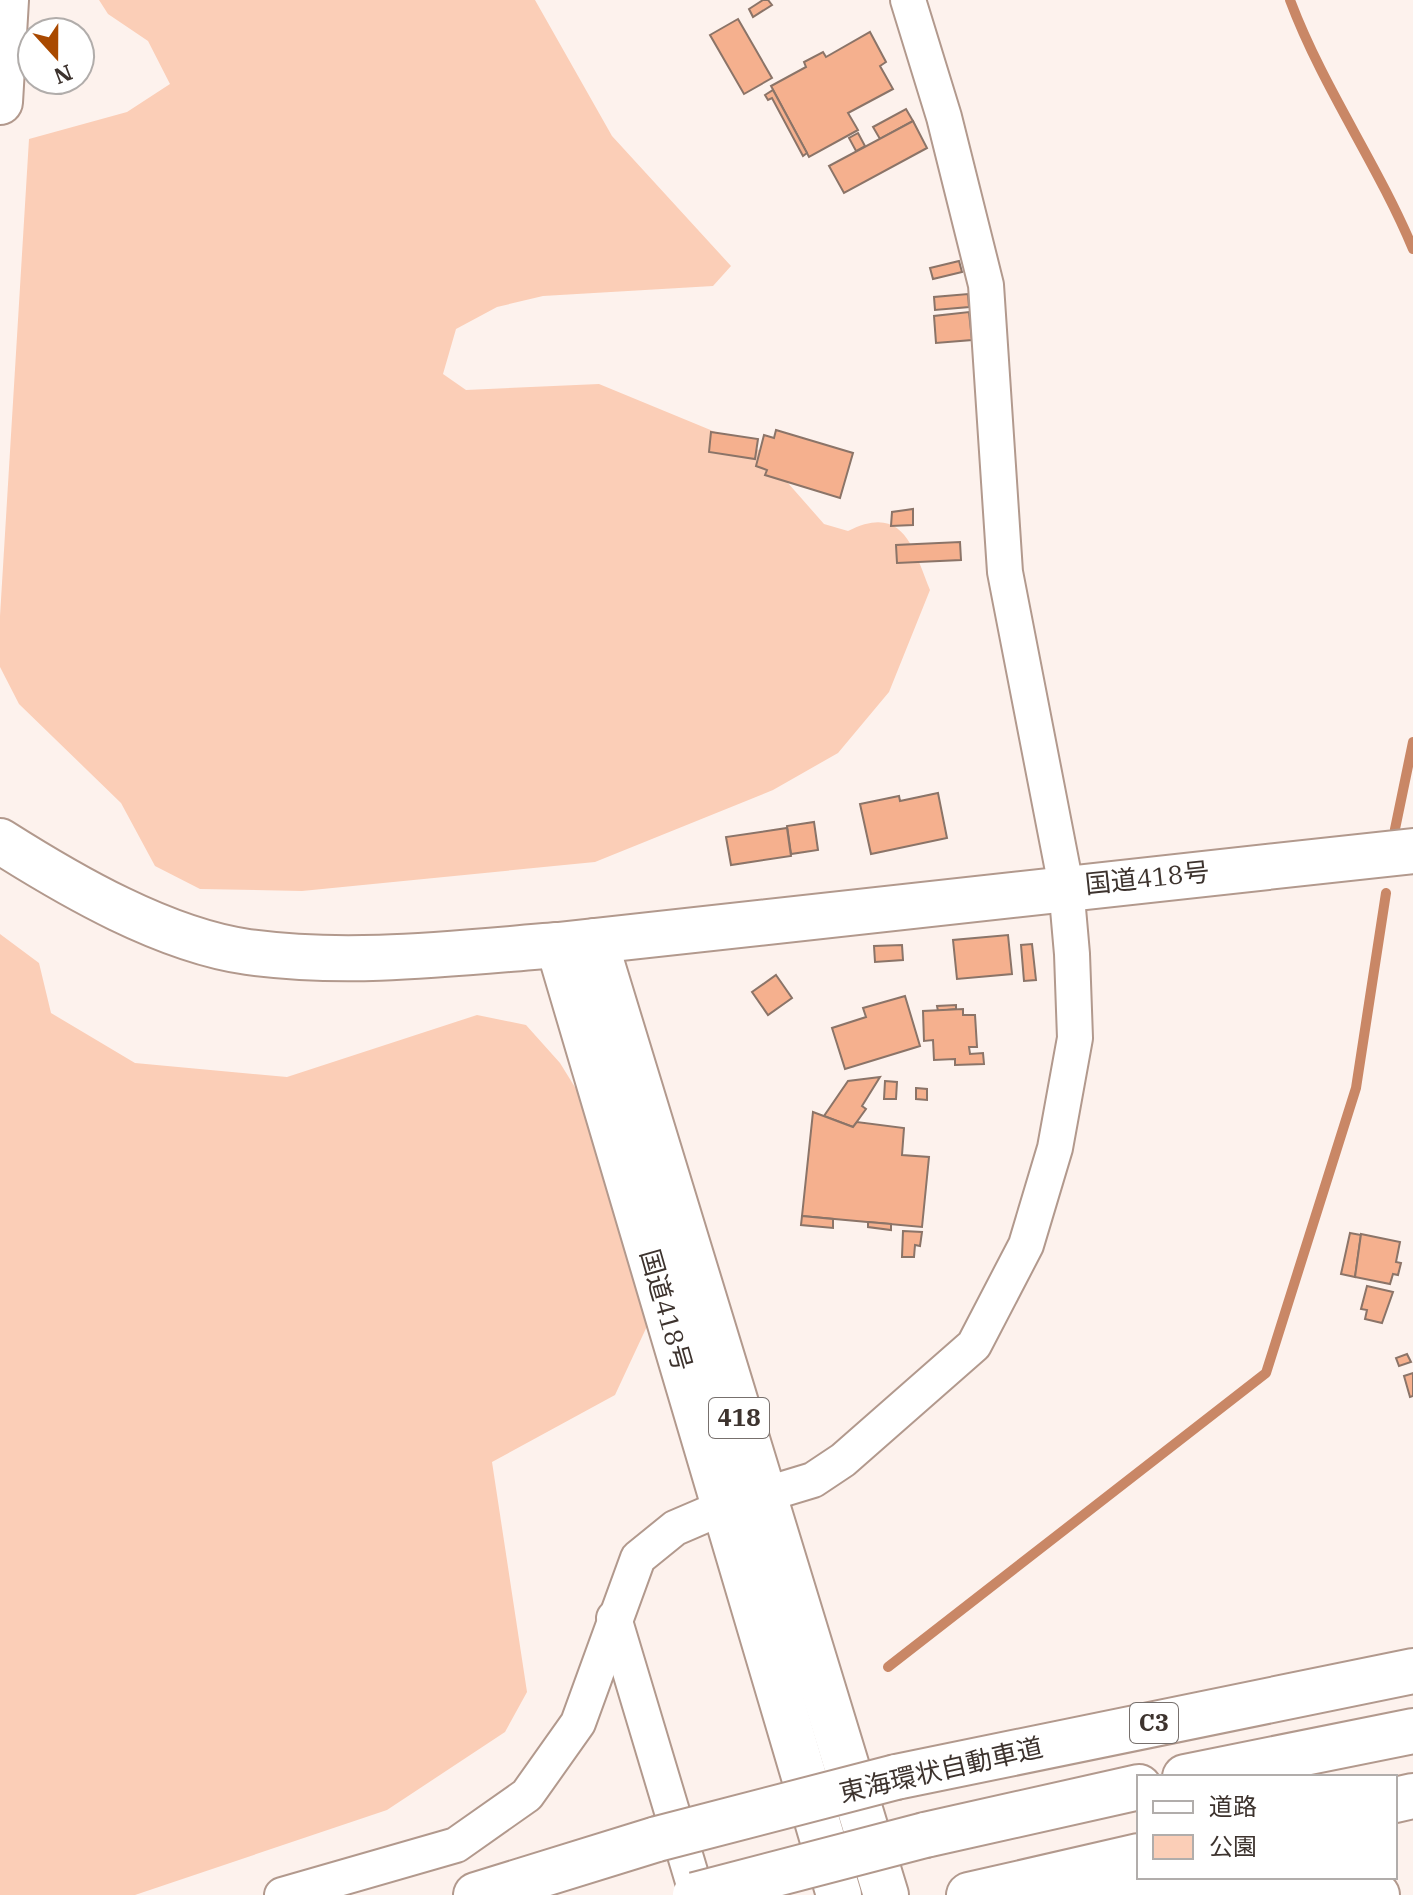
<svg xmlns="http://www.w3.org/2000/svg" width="1413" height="1895" font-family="'IBM Plex Serif','Noto Sans JP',serif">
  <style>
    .green { fill: #fbceb7 }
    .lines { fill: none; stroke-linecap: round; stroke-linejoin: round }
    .stream { stroke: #c98766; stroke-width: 10 }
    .building { fill: #f5b08e; stroke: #8b7468; stroke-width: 2 }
    .street-casing { stroke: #b2998d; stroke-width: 38 }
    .secondary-casing { stroke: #b2998d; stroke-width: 48 }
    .highway-casing { stroke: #b2998d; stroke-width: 48 }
    .street { stroke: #fff; stroke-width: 34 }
    .secondary { stroke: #fff; stroke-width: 44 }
    .highway { stroke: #fff; stroke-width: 44 }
    .highway-bridge-casing { stroke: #b2998d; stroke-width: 48; stroke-linecap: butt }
    .highway-bridge { stroke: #fff; stroke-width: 44 }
    .labels { text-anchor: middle; stroke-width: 7; stroke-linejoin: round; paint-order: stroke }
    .shield { fill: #fff; stroke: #77706d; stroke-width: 2 }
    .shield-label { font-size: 24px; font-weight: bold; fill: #3d332e }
    .street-label { font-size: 26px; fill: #3d332e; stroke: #fff }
  </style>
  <rect width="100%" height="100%" fill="#fdf2ed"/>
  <g class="green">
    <path d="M99,0h436l77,136 119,130 -18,20 -170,10 -46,11 -41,22 -13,45 23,16 133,-6 160,66 65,74 24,7c55,-28 65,16 82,59l-41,102 -51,61 -65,37 -178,72 -293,29 -102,-2 -45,-23 -34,-63 -102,-99 -19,-37v-51l29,-477 98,-27 43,-28 -22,-43 -40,-27z"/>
    <polygon points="0,934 39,963 51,1013 135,1063 287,1077 477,1015 526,1025 560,1063 615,1152 662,1294 615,1395 492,1462 527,1692 505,1732 387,1810 135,1895 0,1895"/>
  </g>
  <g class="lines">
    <g class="stream">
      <path d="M1290,0c33,88 87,163 123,249"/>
      <polyline points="1395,829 1413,742"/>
      <polyline points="888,1667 1266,1373 1356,1088 1386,893"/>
    </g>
  </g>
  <g class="building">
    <polygon points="763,0 768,0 772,5 753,17 749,9"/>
    <polygon points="738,19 772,78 744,94 710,35"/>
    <polygon points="870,32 886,62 880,66 893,89 848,113 858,130 809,157 771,86 806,67 804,62 823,52 826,57"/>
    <polygon points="773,90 807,153 803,156 772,98 768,100 765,95"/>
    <polygon points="906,109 913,121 880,139 873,127"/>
    <polygon points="913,121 927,148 844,193 829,166"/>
    <polygon points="858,133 865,146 856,151 849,138"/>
    <polygon points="959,261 962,272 933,279 930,268"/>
    <polygon points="968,294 969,307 935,310 934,297"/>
    <polygon points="969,312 972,340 936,343 934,316"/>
    <polygon points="776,430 853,453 840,498 765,475 767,470 756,466 764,435 774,438"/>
    <polygon points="711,432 758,439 755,459 709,452"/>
    <polygon points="913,509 913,525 891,526 892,512"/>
    <polygon points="960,542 961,560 897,563 896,545"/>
    <polygon points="938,793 947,838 871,854 860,804 899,796 900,801"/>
    <polygon points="814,822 818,850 791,854 787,826"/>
    <polygon points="787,828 791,856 731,865 726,837"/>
    <polygon points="1008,935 1012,974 957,979 953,940"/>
    <polygon points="1032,944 1036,980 1024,981 1021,945"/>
    <polygon points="902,945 903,960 875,962 874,946"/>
    <polygon points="776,975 792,998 768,1015 752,992"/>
    <polygon points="905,996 920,1046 845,1069 832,1028 866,1017 863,1008"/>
    <polygon points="956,1005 956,1009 938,1011 937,1006"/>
    <polygon points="963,1009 963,1015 975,1015 977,1047 969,1047 970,1054 983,1053 984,1064 955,1065 955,1059 934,1060 933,1040 924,1041 923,1011"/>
    <polygon points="880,1077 862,1106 866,1109 853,1127 824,1116 848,1081"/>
    <polygon points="885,1081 897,1082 896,1099 884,1099"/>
    <polygon points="916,1088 927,1089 927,1100 916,1099"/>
    <polygon points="813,1112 853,1127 857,1122 904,1128 902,1155 929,1157 922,1227 802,1216"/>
    <polygon points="802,1216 833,1219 833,1228 801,1225"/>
    <polygon points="868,1222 891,1224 891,1230 868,1227"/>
    <polygon points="903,1231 922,1232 920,1246 915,1245 914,1257 902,1257"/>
    <polygon points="1350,1233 1361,1235 1355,1277 1341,1274"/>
    <polygon points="1361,1234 1400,1242 1396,1262 1401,1263 1398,1275 1393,1274 1390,1284 1355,1277"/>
    <polygon points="1367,1286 1393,1292 1382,1323 1365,1319 1367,1310 1361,1309"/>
    <polygon points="1407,1354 1411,1362 1399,1366 1396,1358"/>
    <polygon points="1413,1373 1413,1396 1410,1397 1404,1376"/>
  </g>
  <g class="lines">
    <g class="street-casing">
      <g id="street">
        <polyline points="614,1618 697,1895"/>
        <polyline points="282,1895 456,1845 527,1795 578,1723 638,1558 675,1528 724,1507 813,1480 843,1460 974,1345 1026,1245 1055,1148 1075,1038 1072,954 1066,886 1005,572 986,285 944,117 908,0"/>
      </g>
    </g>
    <g class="secondary-casing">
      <path id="secondary" d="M0,841c71,45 164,99 248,111 103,14 208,1 310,-7"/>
    </g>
    <g class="highway-casing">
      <g id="highway">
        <polyline points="0,102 6,0"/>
        <polyline points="595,941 886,1895"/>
        <polyline points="896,1777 1413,1671"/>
        <polyline points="1185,1777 1413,1731"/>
        <polyline points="1395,1800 1413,1796"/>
        <polyline points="925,1835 1139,1787"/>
        <polyline points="476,1895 657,1839"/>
        <polyline points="839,1895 558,945 1413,851"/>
        <polyline points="969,1895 1139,1856"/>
        <path d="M1012,1895c120,-11 246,-18 365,0"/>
      </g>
    </g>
    <use href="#street" class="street"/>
    <use href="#secondary" class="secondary"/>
    <use href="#highway" class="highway"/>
    <g class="highway-bridge-casing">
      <g id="highway-bridge">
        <polyline points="657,1839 896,1777"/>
        <polyline points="695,1895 925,1835"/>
      </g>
    </g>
    <use href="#highway-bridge" class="highway-bridge"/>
  </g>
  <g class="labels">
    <g class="shield">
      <rect x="709" y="1398" width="60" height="40" rx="6"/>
      <rect x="1130" y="1703" width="48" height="40" rx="6"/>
    </g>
    <g class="shield-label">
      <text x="739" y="1426">418</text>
      <text x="1154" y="1731">C3</text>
    </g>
    <g class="street-label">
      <text transform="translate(1147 878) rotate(-6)" y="9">国道418号</text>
      <text transform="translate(666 1310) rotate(74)" y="9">国道418号</text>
      <text transform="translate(941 1770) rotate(-13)" y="9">東海環状自動車道</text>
    </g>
  </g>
  <rect x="1137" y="1775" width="260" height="104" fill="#ffffff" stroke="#b1adab" stroke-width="2"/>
  <rect x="1153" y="1801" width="40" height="12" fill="#ffffff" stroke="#b1adab" stroke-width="2"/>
  <text x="1209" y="1815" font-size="24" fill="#3d332e">道路</text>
  <rect x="1153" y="1835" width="40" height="24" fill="#fbceb7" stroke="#b1adab" stroke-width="2"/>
  <text x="1209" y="1855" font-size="24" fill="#3d332e">公園</text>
  <g transform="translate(56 56) rotate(159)"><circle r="38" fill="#ffffff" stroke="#b1adab" stroke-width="2"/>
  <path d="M0-6L14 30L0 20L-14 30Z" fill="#a94900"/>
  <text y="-12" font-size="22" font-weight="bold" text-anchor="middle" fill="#3d332e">N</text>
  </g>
</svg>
